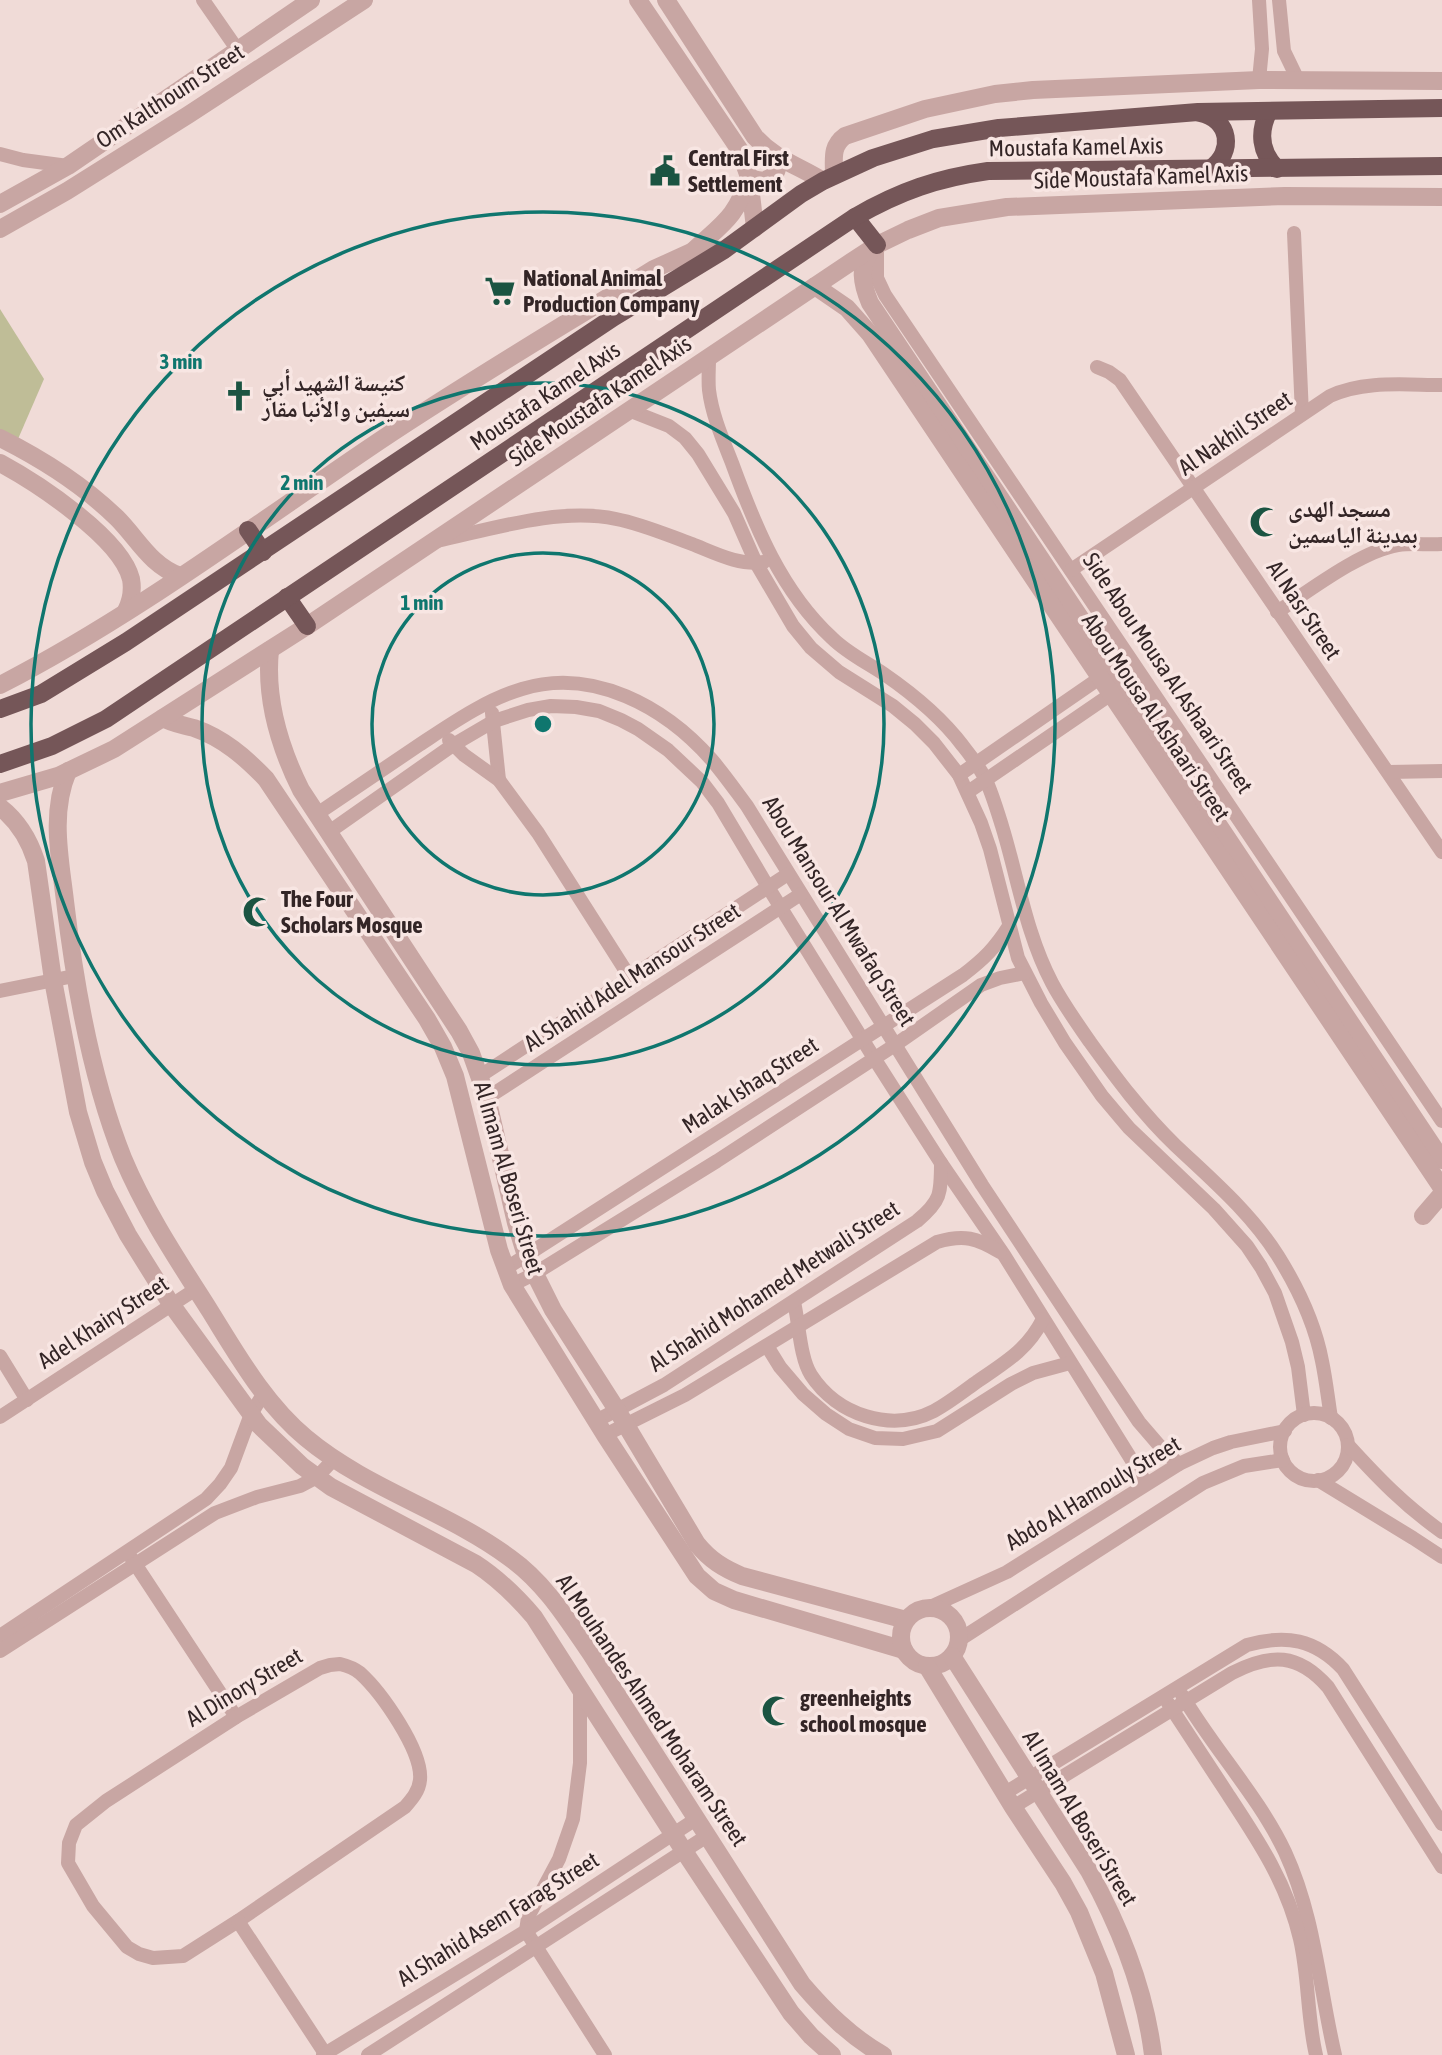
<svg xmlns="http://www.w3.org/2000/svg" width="1442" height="2055" font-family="'Asap Condensed','Noto Naskh Arabic',sans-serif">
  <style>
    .green { fill: #bfbd97 }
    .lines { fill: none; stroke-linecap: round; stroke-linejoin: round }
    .minor { stroke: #c8a6a3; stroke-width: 14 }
    .tertiary { stroke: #c8a6a3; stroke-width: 18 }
    .primary { stroke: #755658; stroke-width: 18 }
    .ring { fill: none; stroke: #0f766e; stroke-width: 3.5 }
    .labels { text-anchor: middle; stroke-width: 7; stroke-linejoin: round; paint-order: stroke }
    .street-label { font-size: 23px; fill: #332526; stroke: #f8e6e3 }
    .poi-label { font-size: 23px; font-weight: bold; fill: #332526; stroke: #f8e6e3; text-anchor: start }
    .centre { fill: #0f766e; stroke: #f8e6e3; stroke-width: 3.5 }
    .ring-label { font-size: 21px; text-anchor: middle; font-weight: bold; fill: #0f766e; stroke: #f8e6e3; stroke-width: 7; stroke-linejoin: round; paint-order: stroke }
  </style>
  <rect width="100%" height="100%" fill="#f0dbd7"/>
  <polygon class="green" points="0,309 44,379 15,446 0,438"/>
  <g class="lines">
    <g class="minor">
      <polyline points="203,0 237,49"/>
      <polyline points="1279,0 1284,51 1298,80"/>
      <polyline points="1259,80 1262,49 1259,0"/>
      <polyline points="0,154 23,160 68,166"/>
      <polyline points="1294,233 1302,414"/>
      <polyline points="877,245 877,278 885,295 1442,1121"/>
      <path d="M709,358c0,11 -1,22 0,32 3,25 14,50 23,73 23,63 49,128 100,175 15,15 34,24 52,36 29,20 58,44 79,72 8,10 16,21 22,32 7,15 12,32 17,48 16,52 24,108 50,157 11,21 25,40 38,59 26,36 52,71 85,103 37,35 75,67 103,111 20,32 37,68 44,105 4,19 6,38 9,57"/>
      <polyline points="1097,367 1109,372 1120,380 1442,852"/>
      <polyline points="631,411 669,426 685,438 698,454 734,513 756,563 793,626 811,648 839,672 893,706 915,724 934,743 959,775 981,823 990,849 1018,958 1041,1003 1065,1043 1102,1096 1129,1128 1214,1209 1247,1246 1261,1267 1275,1293 1292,1342 1298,1367 1304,1415"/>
      <path d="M437,541c55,-12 123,-34 179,-22 26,5 51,16 76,25 23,9 47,22 72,18"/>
      <path d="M1071,570l259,-174c34,-16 75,-11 112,-11"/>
      <path d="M1277,612c32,-21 84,-61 121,-67 14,-2 30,0 44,-1"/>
      <polyline points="492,713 499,780"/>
      <polyline points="449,740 464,755 499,780 538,833 629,976"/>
      <polyline points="1389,772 1442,771"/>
      <polyline points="959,775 1107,673"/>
      <polyline points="968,792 1120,688"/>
      <path d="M317,814c34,-23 68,-46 102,-69 32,-21 66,-45 103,-56 71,-22 143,18 189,70 13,15 24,31 36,47l235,379 95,144 62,93 25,29 15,13"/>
      <polyline points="329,832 453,745 494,721 528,710 551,706 576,707 599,711 621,720 638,729 668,750 702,782 718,803 768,887 874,1058 941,1163 1004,1255 1146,1483"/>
      <polyline points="0,991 74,976"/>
      <polyline points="480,1076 788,874"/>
      <polyline points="487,1098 801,894"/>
      <path d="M505,1269l458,-294c21,-16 32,-27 46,-49"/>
      <polyline points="512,1285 534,1274 717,1161 895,1045 981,985 1000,978 1025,973"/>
      <path d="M794,1302c5,21 6,56 17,73 26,40 80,58 123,36 15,-8 30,-20 44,-30 28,-19 50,-32 65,-62"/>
      <polyline points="767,1346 780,1367 803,1394 826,1414 849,1429 875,1438 903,1439 937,1431 1011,1384 1033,1373 1070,1363"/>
      <polyline points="0,1356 27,1400"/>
      <circle cx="1314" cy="1447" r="34"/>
      <polyline points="0,1417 196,1289"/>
      <path d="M596,1421l68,-36 253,-164c24,-20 24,-27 24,-58"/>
      <path d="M605,1435l80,-40 252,-153c27,-8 40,-4 63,10"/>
      <path d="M1348,1445c31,34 56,60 94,87"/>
      <polyline points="1318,1480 1413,1538 1442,1557"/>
      <polyline points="130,1556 236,1717"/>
      <polyline points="930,1607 1007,1572 1179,1464 1213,1448 1231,1442 1285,1431"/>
      <polyline points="0,1636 206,1499 220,1484 231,1468 251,1414 264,1393"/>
      <polyline points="959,1640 1203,1483 1244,1466 1283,1460"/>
      <polyline points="0,1651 215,1513 257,1497 300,1486 317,1477 334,1459"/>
      <path d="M340,1664c8,2 14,4 20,9 21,19 63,78 60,107 -1,11 -8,19 -15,27l-167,114 -55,35 -30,2 -14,-4 -12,-7 -34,-41 -25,-43 1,-20 7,-18 30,-24 130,-84 84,-49 10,-3z"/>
      <polyline points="580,1690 580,1763 573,1819 559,1859 528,1917 526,1931 605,2055"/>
      <path d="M1182,1695c31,53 77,102 103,157 30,65 34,135 50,203"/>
      <path d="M1168,1703c20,30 39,60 59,90 31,47 60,90 73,146 9,39 7,78 16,116"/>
      <path d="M1005,1793l242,-148c39,-11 68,-6 96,24l99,155"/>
      <path d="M1013,1807l219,-134c39,-20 66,-20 96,14l114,180"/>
      <polyline points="238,1921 326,2055"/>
      <polyline points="323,2055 526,1931 696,1819"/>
      <polyline points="368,2055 707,1836"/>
    </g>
    <g class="tertiary">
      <polyline points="638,0 739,149 749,177 755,228"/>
      <path d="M666,0l89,137c21,23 42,28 68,44"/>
      <path d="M834,175c0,-16 -3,-29 11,-39l80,-27 70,-15 38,-4 226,-10 183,1"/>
      <polyline points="0,204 68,166 311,0"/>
      <polyline points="0,229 67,191 188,115 364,0"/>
      <path d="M872,249c-14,17 -10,35 -2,54l572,857"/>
      <path d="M693,251c30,-28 43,-33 56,-74 17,9 31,-1 29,-20"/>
      <polyline points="815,286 847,308 870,334 1442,1188"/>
      <path d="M0,438c42,21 83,47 117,80 21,21 33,47 63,58"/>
      <path d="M0,463c37,20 121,75 131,116 2,11 0,22 -5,32"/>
      <path d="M270,650c-5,49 9,96 31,140l158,241 12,22 16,45 29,125 10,33 27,54 64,100 80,134c13,16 26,24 45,32l164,44"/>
      <path d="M0,685c127,-65 248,-155 366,-235 94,-64 192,-121 288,-181l44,-20 26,1"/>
      <path d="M163,718c10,6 21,7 31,10 29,10 51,29 72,51l161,240 16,28 12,29 44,174 13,35 93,150 92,141 17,15 20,9 170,50"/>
      <path d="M68,771c-18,42 -8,87 -3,130 10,86 26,177 58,257 23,55 56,104 87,153 28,45 55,93 96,127 61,51 141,73 204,120 35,25 57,61 81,96l211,330c24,28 49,53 81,71"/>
      <polyline points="0,793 58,776 114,749 307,626 851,262 877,245 908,230 939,218 1007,207 1285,196 1442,197"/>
      <path d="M0,807c18,14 29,32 36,54l17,119 25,132 15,50 12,29 23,44 43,69 88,121 43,41 29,21 145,77c23,15 40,32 58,53l150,234 107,162 20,23 21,19"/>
      <polyline points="1423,1216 1442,1194"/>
      <circle cx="930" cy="1637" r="29"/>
      <path d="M952,1656l137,215c32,58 56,118 64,184"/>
      <polyline points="927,1666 1013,1807 1063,1883 1079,1912 1104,1973 1126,2055"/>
    </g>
    <g class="primary">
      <path d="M1269,111c-11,21 -9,41 8,58"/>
      <path d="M1200,113c30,6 35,39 10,56"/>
      <polyline points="855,217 877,245"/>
      <polyline points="248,530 263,552"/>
      <polyline points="287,597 307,626"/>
      <polyline points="0,709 41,694 126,642 614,317 724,250 801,194 823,181 873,158 933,139 999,128 1198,112 1442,108"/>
      <path d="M0,764l52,-18 54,-27 749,-502c45,-26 83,-39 133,-46l454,-5"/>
    </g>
  </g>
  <g class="ring">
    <circle cx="543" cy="724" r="171"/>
    <circle cx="543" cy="724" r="341"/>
    <circle cx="543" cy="724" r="512"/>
  </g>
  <defs>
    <g id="civic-bare" transform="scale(2.415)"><path d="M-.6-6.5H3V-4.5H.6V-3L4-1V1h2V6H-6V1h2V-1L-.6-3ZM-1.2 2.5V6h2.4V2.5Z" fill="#1b5442" stroke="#f8e6e3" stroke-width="2.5" paint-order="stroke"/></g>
    <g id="supermarket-bare" transform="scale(2.415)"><path d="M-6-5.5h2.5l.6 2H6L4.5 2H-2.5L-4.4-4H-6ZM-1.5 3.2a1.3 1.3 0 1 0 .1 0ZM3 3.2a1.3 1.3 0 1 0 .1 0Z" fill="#1b5442" stroke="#f8e6e3" stroke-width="2.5" paint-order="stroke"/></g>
    <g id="church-bare" transform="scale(2.415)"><path d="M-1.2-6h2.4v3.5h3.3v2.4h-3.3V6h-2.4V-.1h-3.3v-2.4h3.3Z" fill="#1b5442" stroke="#f8e6e3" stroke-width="2.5" paint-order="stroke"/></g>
    <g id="mosque-bare" transform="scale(2.415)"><path d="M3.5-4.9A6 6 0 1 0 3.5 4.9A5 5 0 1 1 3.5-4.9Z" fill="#1b5442" stroke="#f8e6e3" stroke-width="2.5" paint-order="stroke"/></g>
  </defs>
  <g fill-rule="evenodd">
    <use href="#civic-bare" x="665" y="171"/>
    <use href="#supermarket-bare" x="500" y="291"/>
    <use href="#church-bare" x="239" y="396"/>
    <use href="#mosque-bare" x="1265" y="522"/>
    <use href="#mosque-bare" x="258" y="912"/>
    <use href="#mosque-bare" x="777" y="1711"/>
  </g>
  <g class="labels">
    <g class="street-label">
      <text transform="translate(170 96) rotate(-33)" y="8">Om Kalthoum Street</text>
      <text transform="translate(1076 147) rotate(-1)" y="8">Moustafa Kamel Axis</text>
      <text transform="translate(1141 177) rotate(-2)" y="8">Side Moustafa Kamel Axis</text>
      <text transform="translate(545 396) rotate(-34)" y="8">Moustafa Kamel Axis</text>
      <text transform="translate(600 401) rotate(-34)" y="8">Side Moustafa Kamel Axis</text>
      <text transform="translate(1235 433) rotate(-34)" y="8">Al Nakhil Street</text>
      <text transform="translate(1304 610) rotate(56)" y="8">Al Nasr Street</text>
      <text transform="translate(1168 673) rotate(56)" y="8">Side Abou Mousa Al Ashaari Street</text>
      <text transform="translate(1156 717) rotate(56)" y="8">Abou Mousa Al Ashaari Street</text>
      <text transform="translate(839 911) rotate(58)" y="8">Abou Mansour Al Mwafaq Street</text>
      <text transform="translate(632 977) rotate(-33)" y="8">Al Shahid Adel Mansour Street</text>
      <text transform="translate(750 1085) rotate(-33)" y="8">Malak Ishaq Street</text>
      <text transform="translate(509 1178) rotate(74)" y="8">Al Imam Al Boseri Street</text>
      <text transform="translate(774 1286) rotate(-33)" y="8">Al Shahid Mohamed Metwali Street</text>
      <text transform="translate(103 1322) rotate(-33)" y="8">Adel Khairy Street</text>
      <text transform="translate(1093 1493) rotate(-31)" y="8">Abdo Al Hamouly Street</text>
      <text transform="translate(244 1687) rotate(-31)" y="8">Al Dinory Street</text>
      <text transform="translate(652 1710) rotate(56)" y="8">Al Mouhandes Ahmed Moharam Street</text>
      <text transform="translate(1080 1818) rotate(59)" y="8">Al Imam Al Boseri Street</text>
      <text transform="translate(498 1919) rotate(-32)" y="8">Al Shahid Asem Farag Street</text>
    </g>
    <g class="poi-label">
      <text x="688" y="166">Central First<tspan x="688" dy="26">Settlement</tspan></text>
      <text x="523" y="286">National Animal<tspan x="523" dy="26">Production Company</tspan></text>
      <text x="262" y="391">كنيسة الشهيد أبي<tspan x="262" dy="26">سيفين والأنبا مقار</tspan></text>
      <text x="1288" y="517">مسجد الهدى<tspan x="1288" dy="26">بمدينة الياسمين</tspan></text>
      <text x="281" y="907">The Four<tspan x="281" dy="26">Scholars Mosque</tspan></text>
      <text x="800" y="1706">greenheights<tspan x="800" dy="26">school mosque</tspan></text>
    </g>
  </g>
  <circle cx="543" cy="724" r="10" class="centre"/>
  <g class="ring-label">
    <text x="181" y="369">3 min</text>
    <text x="302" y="490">2 min</text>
    <text x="422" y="610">1 min</text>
  </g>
</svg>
